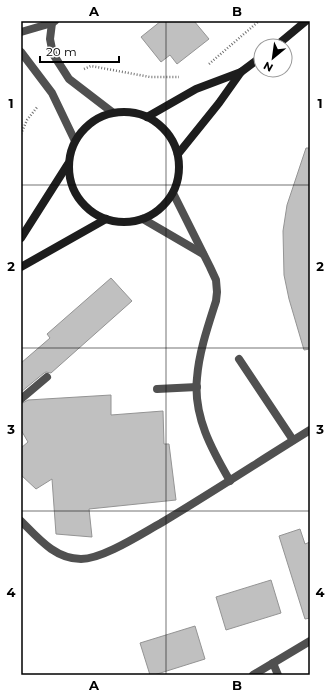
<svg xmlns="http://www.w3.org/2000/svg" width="331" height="696" font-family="Montserrat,sans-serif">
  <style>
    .building { fill: #c0c0c0; stroke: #949494 }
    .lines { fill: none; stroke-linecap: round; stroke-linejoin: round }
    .path { stroke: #727272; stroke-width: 2.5; stroke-dasharray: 1 2; stroke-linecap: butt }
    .lane { stroke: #505050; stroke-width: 8 }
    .street { stroke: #505050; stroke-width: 8 }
    .secondary { stroke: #1d1d1d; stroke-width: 8 }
    .grid { fill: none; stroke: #000; stroke-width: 1; stroke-opacity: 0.55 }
    .neatline { fill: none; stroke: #000; stroke-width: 1.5 }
    .grid-label { font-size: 13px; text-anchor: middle; font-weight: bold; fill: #000 }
  </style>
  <rect width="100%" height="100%" fill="#fff"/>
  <g class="building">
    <polygon points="161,21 194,21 209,39 177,64 170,55 161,62 141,37"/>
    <polygon points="306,148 310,148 310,349 304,350 289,299 284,275 283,231 287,205"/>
    <polygon points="111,278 132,301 51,373 46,372 44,373 21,392 21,363 50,338 47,334"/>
    <polygon points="111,395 111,415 163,411 164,444 169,444 176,500 89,509 92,537 56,534 52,479 36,489 21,475 21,448 28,442 21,430 21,404 28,400"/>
    <polygon points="300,529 305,544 310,542 310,618 305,619 279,536"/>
    <polygon points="271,580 281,613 226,630 216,597"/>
    <polygon points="195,626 205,659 154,675 150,675 140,643"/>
  </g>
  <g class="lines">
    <g class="path">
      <polyline points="209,64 259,21"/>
      <polyline points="84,69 91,66 150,77 179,77"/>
      <polyline points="21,134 27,120 38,106"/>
    </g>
    <g class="lane">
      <polyline points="52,23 50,39 53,54 69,79 112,112"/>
      <polyline points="21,32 52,23 55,21"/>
      <polyline points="21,52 52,93 75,141"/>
      <path d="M173,193l37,74 6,13 1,12 -1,9c-8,25 -17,51 -19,77 -4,38 15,72 33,103"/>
      <polyline points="143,219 203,254"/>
      <polyline points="239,359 293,440"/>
      <polyline points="157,389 197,387"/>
      <polyline points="21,399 47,377"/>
      <path d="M21,521c17,17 34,38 60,38 22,0 60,-25 80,-36 50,-30 99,-62 149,-93"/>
    </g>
    <g class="street">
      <polyline points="273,663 278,675"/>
      <polyline points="253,675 310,641"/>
    </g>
    <g class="secondary">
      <polyline points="276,46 306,21"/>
      <circle cx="124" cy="167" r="55"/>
      <polyline points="147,117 196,89 241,72 261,57"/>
      <polyline points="178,154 219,103 241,72"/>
      <polyline points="21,238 68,164"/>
      <polyline points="21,267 106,219"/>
    </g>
  </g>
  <path class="grid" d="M166,21v654M21,185h289M21,348h289M21,511h289"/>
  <rect width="331" height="696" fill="none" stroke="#ffffff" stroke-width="44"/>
  <g transform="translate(273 58) rotate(209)"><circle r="19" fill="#ffffff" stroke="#999999"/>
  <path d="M0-3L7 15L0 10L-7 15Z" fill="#000000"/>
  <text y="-6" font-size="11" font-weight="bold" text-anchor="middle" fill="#000000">N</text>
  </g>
  <path d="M40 56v6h79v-6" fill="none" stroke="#000000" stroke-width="2"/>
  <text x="46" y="56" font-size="12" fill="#000000" stroke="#ffffff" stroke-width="3" paint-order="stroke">20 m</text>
  <rect x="22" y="22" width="287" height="652" class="neatline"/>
  <g class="grid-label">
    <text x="94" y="16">A</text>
    <text x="237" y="16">B</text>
    <text x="11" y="108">1</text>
    <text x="320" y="108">1</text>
    <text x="11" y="271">2</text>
    <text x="320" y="271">2</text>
    <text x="11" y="434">3</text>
    <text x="320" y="434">3</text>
    <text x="11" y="597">4</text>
    <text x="320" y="597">4</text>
    <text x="94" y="690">A</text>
    <text x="237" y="690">B</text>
  </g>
</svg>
